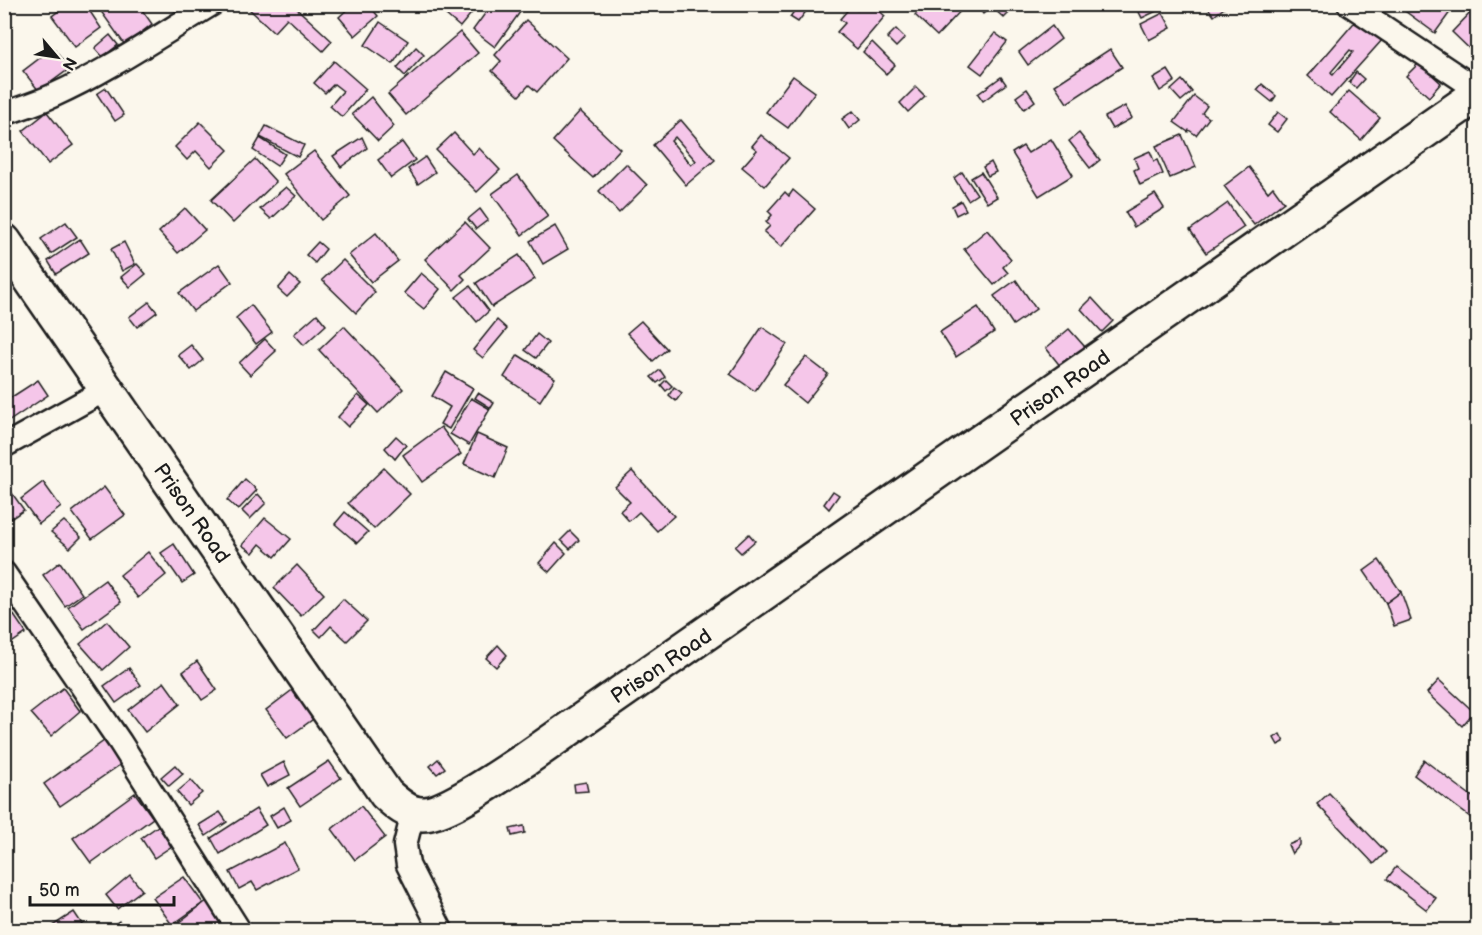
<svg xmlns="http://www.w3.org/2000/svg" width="1482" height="935" font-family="'Balsamiq Sans',sans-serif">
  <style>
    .building { fill: #f5c6e9; stroke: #1c1c1c; stroke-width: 1.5; fill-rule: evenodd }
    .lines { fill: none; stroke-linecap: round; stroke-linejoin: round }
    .street-casing { stroke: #1c1c1c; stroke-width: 27 }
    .secondary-casing { stroke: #1c1c1c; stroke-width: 38 }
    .street { stroke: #fbf7ec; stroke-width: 22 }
    .secondary { stroke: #fbf7ec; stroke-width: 33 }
    .labels { text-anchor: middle; stroke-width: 6; stroke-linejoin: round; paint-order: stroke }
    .street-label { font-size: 21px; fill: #1c1c1c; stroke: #fbf7ec }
  </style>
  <rect width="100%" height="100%" fill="#fbf7ec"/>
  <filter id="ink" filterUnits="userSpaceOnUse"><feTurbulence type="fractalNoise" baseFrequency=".0167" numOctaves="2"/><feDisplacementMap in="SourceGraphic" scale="12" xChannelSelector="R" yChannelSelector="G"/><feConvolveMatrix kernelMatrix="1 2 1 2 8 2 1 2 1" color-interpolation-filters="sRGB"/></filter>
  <g filter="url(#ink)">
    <g class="building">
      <polygon points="68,4 85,4 101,28 75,47 52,16"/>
      <polygon points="108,4 138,4 152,24 125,45 100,10"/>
      <polygon points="248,4 292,4 332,41 323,51 287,18 274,32 247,7"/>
      <polygon points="353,4 368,4 378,16 355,36 339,17"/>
      <polygon points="455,4 479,4 460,27 446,15"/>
      <polygon points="492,4 518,4 523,8 495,47 473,30"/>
      <polygon points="799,4 810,6 798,22 790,17"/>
      <polygon points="862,4 872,4 885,16 857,49 837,32 845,23 840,19 852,5 857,10"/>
      <polygon points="925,4 945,6 967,4 937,36 915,15"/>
      <polygon points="976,4 995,4 983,14"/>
      <polygon points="998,4 1018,4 1004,18 994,9"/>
      <polygon points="1135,4 1171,4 1142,18"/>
      <polygon points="1205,4 1229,4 1214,16"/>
      <polygon points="1399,4 1456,4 1435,33 1398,6"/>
      <polygon points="1476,7 1478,8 1478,57 1452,32"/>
      <polygon points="1163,13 1171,28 1149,40 1141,24"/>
      <path d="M1359,17l24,22 -52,58 -23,-21zM1350,50l3,2 -20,23 -2,-3z"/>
      <polygon points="526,20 567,58 537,92 529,85 519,96 492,71 501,61 495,55"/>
      <polygon points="380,22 408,41 393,64 365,45"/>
      <polygon points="1052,26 1061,39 1028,65 1019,52"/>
      <polygon points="896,29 905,38 896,47 887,38"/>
      <polygon points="460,32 478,53 406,115 388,94"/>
      <polygon points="995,33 1007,42 982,74 970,65"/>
      <polygon points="110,35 118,45 103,57 95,48"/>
      <polygon points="872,42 895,65 886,74 863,52"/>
      <polygon points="416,47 424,55 405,76 397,68"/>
      <polygon points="53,48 69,69 39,91 23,71"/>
      <polygon points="1110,49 1122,67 1067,103 1055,85"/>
      <polygon points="334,61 366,89 342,117 330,106 343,91 334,84 325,93 314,83"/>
      <polygon points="1419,63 1441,83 1429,97 1406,76"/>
      <polygon points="1168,70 1175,81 1160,91 1153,79"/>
      <polygon points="1356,72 1364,79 1356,88 1349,82"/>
      <polygon points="793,76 815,92 788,128 766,112"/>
      <polygon points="1001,77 1006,84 983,101 978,94"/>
      <polygon points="1182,80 1192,92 1181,101 1171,90"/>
      <polygon points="1262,84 1276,96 1272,102 1257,90"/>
      <polygon points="916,87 925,96 908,112 900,103"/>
      <polygon points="106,88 124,115 115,121 97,94"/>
      <polygon points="1027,89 1035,101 1024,109 1016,97"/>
      <polygon points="1349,91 1380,118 1361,140 1330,112"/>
      <polygon points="1194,96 1207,106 1202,113 1209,118 1196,135 1189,130 1188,132 1174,122"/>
      <polygon points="371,97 394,126 378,141 352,114"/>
      <polygon points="1125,106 1132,118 1112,129 1105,117"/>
      <polygon points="580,111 620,149 593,178 553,141"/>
      <polygon points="853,111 860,120 849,129 842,119"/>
      <polygon points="47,112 73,145 48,164 23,131"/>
      <polygon points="1278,112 1287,119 1277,132 1268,125"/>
      <path d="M681,120l34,40 -29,25 -33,-40zM675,137l21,24 -5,4 -20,-24z"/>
      <polygon points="200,122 228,150 211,167 196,151 187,160 175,147"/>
      <polygon points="266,126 304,145 298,157 260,137"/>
      <polygon points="454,133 473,154 479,148 500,170 477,192 436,150"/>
      <polygon points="1079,133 1100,160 1090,168 1069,141"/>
      <polygon points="761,135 789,158 765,186 742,167 757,150 752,146"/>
      <polygon points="1182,135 1196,167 1170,178 1156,146"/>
      <polygon points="362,137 367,148 341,167 333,156"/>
      <polygon points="260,138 285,154 277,166 253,150"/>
      <polygon points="1051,139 1073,175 1039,196 1012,153 1023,146 1028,153"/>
      <polygon points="402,142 415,160 391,178 378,160"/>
      <polygon points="314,151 350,196 321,220 284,174"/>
      <polygon points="1150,151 1154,161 1157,160 1163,174 1140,185 1134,170 1138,168 1134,158"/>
      <polygon points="425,157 435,172 418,184 408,169"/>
      <polygon points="255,159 276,182 233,223 211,200"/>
      <polygon points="991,162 996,172 988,176 983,167"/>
      <polygon points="626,164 647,185 619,213 599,191"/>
      <polygon points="1249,167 1268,192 1273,187 1284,202 1254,225 1224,186"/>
      <polygon points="962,172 977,194 968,200 954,178"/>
      <polygon points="981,172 997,197 987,203 971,178"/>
      <polygon points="518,175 548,216 522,235 492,194"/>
      <polygon points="286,187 296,196 271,219 260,209"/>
      <polygon points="793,190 815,209 781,247 764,232 770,226 766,222 772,215 768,211 785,192 789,196"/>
      <polygon points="1155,194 1164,208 1134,227 1125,212"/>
      <polygon points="961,201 966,210 956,215 952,206"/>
      <polygon points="1228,203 1244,227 1206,253 1190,230"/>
      <polygon points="185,208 205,230 178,253 159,232"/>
      <polygon points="480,209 488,220 476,229 468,219"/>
      <polygon points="66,222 77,237 51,254 41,239"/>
      <polygon points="465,222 490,248 461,275 465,279 454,290 425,259"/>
      <polygon points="555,226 568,249 543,264 530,241"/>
      <polygon points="987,230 1011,259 1003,267 1008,273 994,285 964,249"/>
      <polygon points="376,233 398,261 371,282 349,255"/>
      <polygon points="80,239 89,253 56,274 48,261"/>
      <polygon points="124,242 135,264 122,271 111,249"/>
      <polygon points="318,242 326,249 315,263 306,255"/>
      <polygon points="519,255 535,279 492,307 476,283"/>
      <polygon points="343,260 375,292 356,313 322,280"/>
      <polygon points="137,264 146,274 130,287 121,277"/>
      <polygon points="219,264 232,282 193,311 179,293"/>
      <polygon points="421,273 440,289 424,309 404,293"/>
      <polygon points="290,275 300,284 287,297 278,289"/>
      <polygon points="1016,280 1036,309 1013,325 994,296"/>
      <polygon points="470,286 489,311 477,322 456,297"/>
      <polygon points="1092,298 1113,321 1102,332 1081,309"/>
      <polygon points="149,302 157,312 137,327 129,317"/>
      <polygon points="251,305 272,332 256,344 236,318"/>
      <polygon points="978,307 994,332 956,357 940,332"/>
      <polygon points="317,314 326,325 304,345 294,334"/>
      <polygon points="497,320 507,329 483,358 473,350"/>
      <polygon points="641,321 667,349 653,361 627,333"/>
      <polygon points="344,326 403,389 378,413 319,350"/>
      <polygon points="762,327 787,344 755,391 730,374"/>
      <polygon points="1069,329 1085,347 1061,367 1046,348"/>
      <polygon points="537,334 548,343 536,358 525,350"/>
      <polygon points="265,339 276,351 250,375 239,363"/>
      <polygon points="191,345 203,360 191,370 178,355"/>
      <polygon points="518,355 555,378 540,401 504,377"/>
      <polygon points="806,357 828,374 805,403 783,385"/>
      <polygon points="660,370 665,377 657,383 651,377"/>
      <polygon points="446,372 473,388 449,429 440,424 450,407 432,396"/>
      <polygon points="38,380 48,395 5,424 4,402"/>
      <polygon points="666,380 672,386 666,391 661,385"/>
      <polygon points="674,387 682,393 676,401 669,395"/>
      <polygon points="478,393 494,403 491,408 475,398"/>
      <polygon points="358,395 369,405 348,427 338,417"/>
      <polygon points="471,398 490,409 469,445 450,434"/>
      <polygon points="441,427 461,454 422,482 403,455"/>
      <polygon points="477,434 508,448 495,478 464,464"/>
      <polygon points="396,436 406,445 395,459 385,448"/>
      <polygon points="384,468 410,494 374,529 348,503"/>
      <polygon points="632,471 674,516 657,531 639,512 629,521 620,511 630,502 615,487"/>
      <polygon points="245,479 257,490 238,510 227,500"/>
      <polygon points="4,482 24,510 4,523"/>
      <polygon points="43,482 61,507 39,524 21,499"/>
      <polygon points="104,487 125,515 92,539 72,512"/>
      <polygon points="833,491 839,495 829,509 824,504"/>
      <polygon points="258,494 266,503 250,519 242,511"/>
      <polygon points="345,512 368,532 357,543 335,524"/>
      <polygon points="265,518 291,539 275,557 260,544 253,553 242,545"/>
      <polygon points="64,521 81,537 70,548 51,532"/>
      <polygon points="570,531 579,540 570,549 561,540"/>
      <polygon points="749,534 755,541 741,553 735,547"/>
      <polygon points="556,543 566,553 549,572 539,563"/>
      <polygon points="174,544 194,575 182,583 161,553"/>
      <polygon points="148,552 166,575 138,598 120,575"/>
      <polygon points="1379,560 1401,592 1386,603 1364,571"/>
      <polygon points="60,562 82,594 65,606 43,575"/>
      <polygon points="297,565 324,594 301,616 274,588"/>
      <polygon points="105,580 121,602 84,629 68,607"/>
      <polygon points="1401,592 1411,620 1394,626 1386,603"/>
      <polygon points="343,599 367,621 347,641 331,626 321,637 314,630"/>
      <polygon points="11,611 26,633 4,648 4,615"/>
      <polygon points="107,621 129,647 103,670 80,644"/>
      <polygon points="498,645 507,655 496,667 486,658"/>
      <polygon points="197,661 217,690 202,700 183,672"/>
      <polygon points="129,668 141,685 116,703 104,686"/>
      <polygon points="1439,680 1474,712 1462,726 1427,693"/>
      <polygon points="164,682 180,704 145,732 128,710"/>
      <polygon points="63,688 80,711 51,736 31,713"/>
      <polygon points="295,688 316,717 287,738 266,710"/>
      <polygon points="1280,734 1284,742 1278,745 1274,738"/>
      <polygon points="104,741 121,764 60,806 44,784"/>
      <polygon points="438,759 445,768 437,774 430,766"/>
      <polygon points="1424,760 1478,801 1478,823 1414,775"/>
      <polygon points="329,761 341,778 300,806 288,788"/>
      <polygon points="284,762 290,775 267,787 260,775"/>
      <polygon points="175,765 183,774 169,786 161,777"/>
      <polygon points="191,780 202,793 188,805 177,792"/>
      <polygon points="586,782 588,791 575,792 574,784"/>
      <polygon points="135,793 153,818 91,863 73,838"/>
      <polygon points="1329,793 1386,852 1374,864 1317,804"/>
      <polygon points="361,806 385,837 355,860 332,829"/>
      <polygon points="284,807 291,820 277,828 270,816"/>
      <polygon points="256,809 266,825 220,854 211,838"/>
      <polygon points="220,812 227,822 206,836 199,825"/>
      <polygon points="158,826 172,846 154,858 141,838"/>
      <polygon points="524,826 525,833 512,836 510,829"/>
      <polygon points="1300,840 1300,845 1292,854 1288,845"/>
      <polygon points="285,843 298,868 257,890 252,882 239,889 230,872"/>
      <polygon points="1396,867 1436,898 1427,910 1387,879"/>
      <polygon points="130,875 142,890 117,909 106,895"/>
      <polygon points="184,877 203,903 172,925 153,898"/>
      <polygon points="208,900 225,922 214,930 169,930"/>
      <polygon points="74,912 86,930 46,930"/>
      <polygon points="119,921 126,930 107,930"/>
      <polygon points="1330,921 1343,930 1323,930"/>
    </g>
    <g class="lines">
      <g class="street-casing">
        <g id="street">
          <polyline points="1349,4 1478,90"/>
          <path d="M4,114c16,-6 33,-11 48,-18 56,-25 107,-60 160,-92"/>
          <polyline points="4,446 107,389"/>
          <polyline points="4,573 120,742 239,930"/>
          <polyline points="413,813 405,845 408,865 441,930"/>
        </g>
      </g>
      <g class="secondary-casing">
        <path id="secondary" d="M4,241l382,553c10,9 22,20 36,20 24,1 81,-41 104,-55l952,-665"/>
      </g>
      <use href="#street" class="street"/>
      <use href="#secondary" class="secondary"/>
    </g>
  </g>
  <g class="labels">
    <g class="street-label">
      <text transform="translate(1060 388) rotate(-35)" y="7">Prison Road</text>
      <text transform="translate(192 513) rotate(55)" y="7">Prison Road</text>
      <text transform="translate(661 666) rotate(-34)" y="7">Prison Road</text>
    </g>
  </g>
  <rect width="1482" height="935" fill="none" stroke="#fbf7ec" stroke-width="24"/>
  <rect x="12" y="12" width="1458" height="911" fill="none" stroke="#1c1c1c" stroke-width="2" filter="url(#ink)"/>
  <g transform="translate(57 57) rotate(119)" stroke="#fbf7ec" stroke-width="4.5" paint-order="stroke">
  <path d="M0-4.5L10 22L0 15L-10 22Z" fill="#1c1c1c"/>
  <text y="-9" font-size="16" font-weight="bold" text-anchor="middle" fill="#1c1c1c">N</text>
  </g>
  <path d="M30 896v9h144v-9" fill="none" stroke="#1c1c1c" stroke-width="3"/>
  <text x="39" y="896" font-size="18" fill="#1c1c1c" stroke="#fbf7ec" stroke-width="4.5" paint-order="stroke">50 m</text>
</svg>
